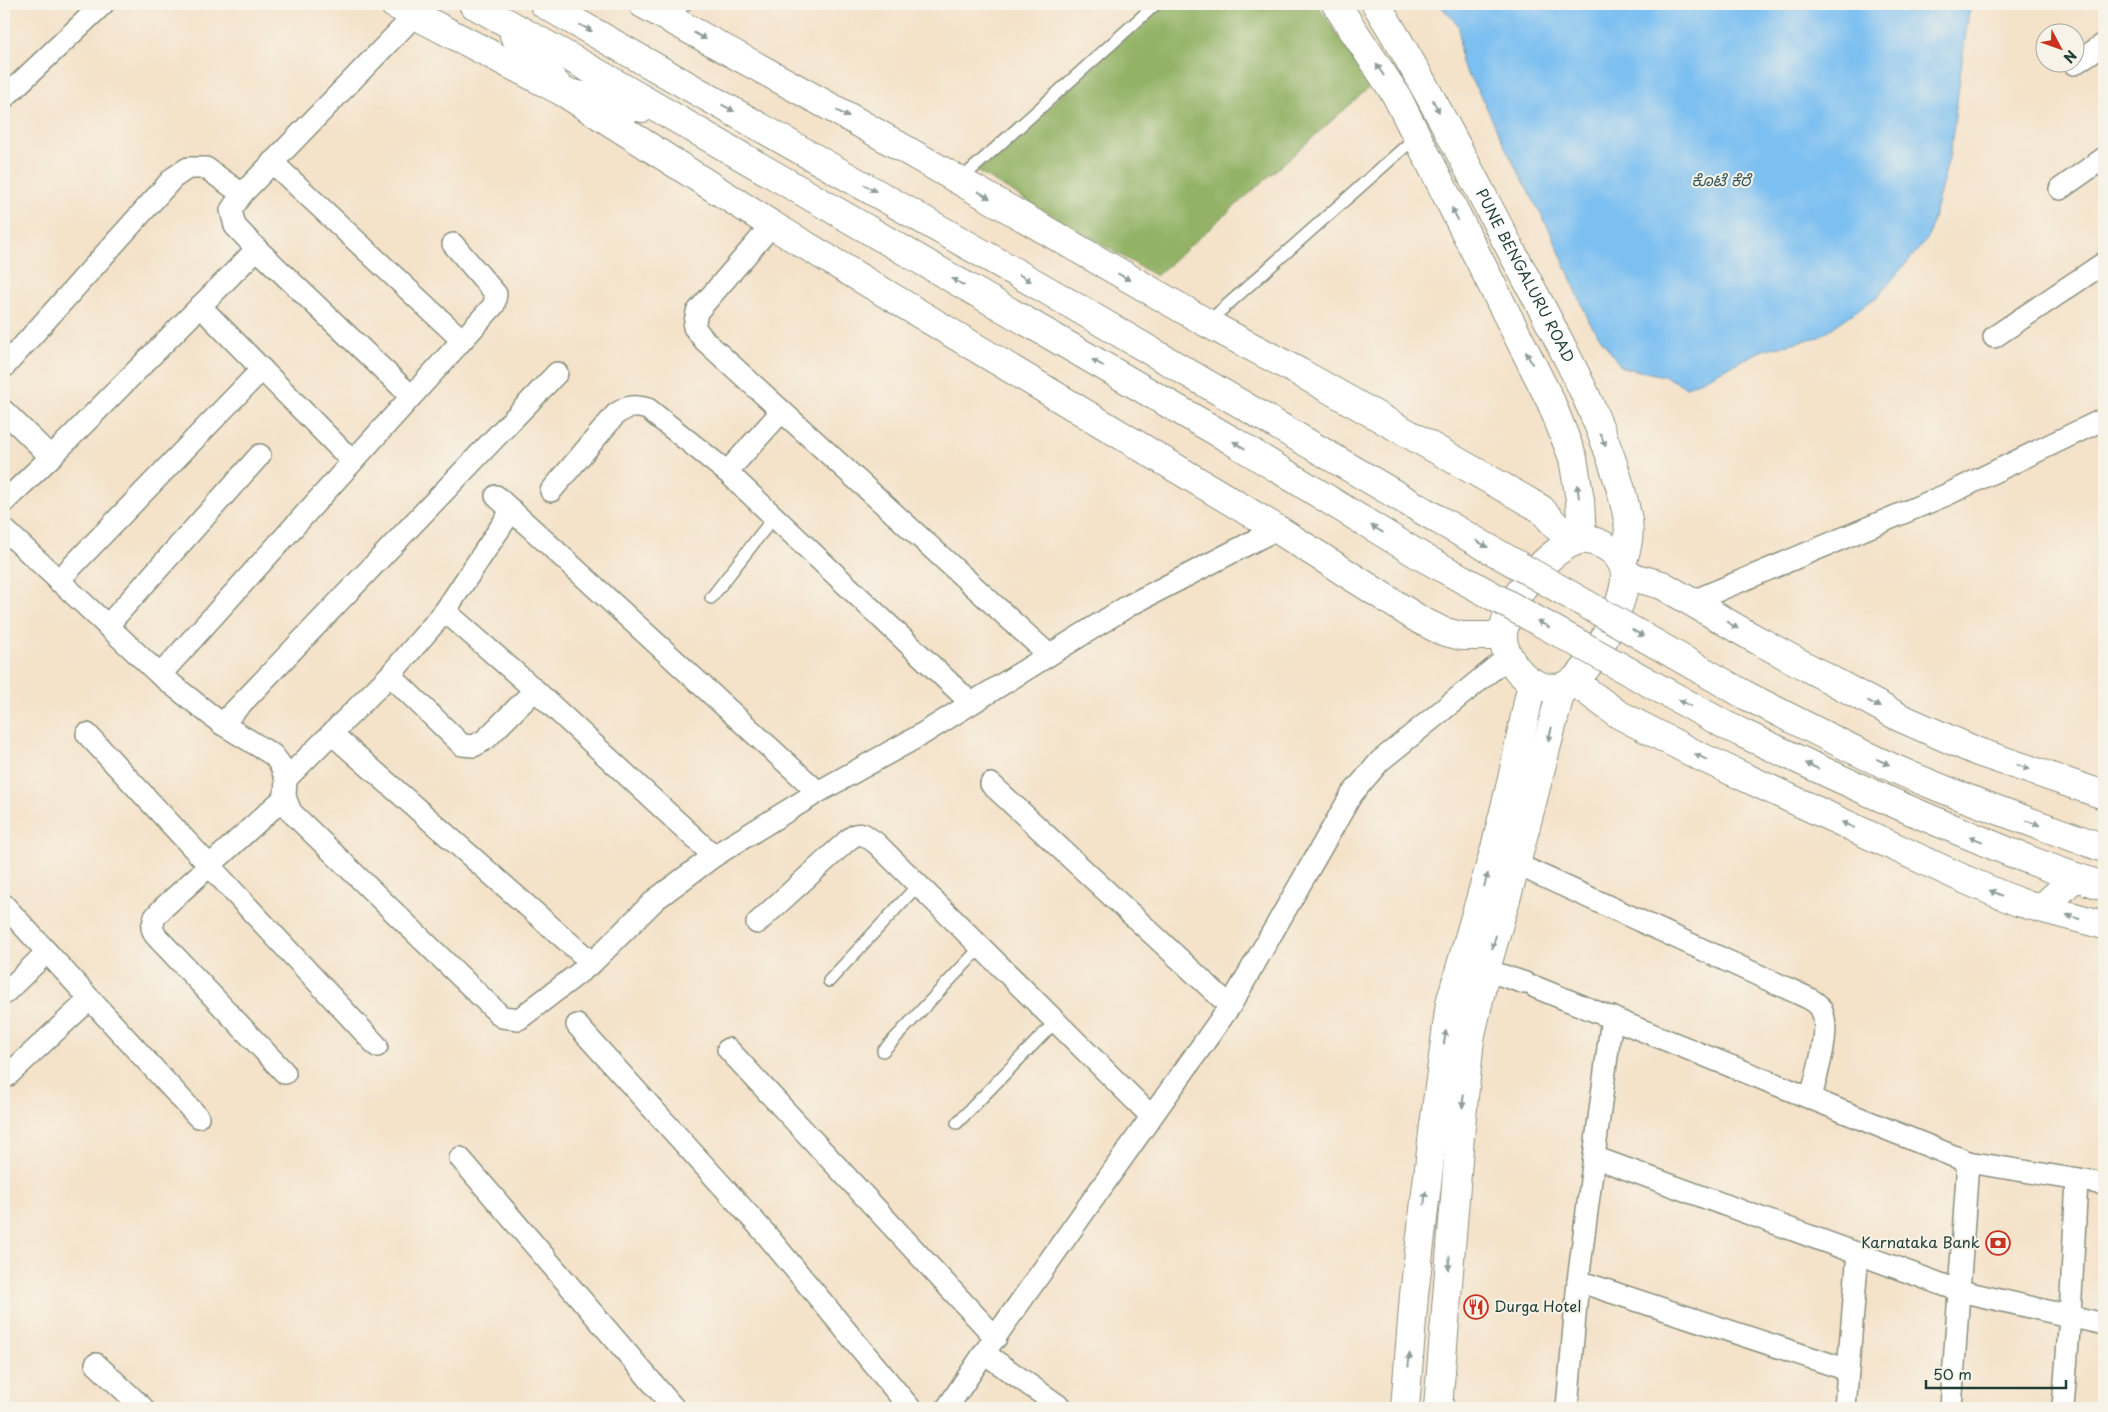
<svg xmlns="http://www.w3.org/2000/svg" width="2108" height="1412" font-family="'Playpen Sans','Noto Sans Kannada',sans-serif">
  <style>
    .forest { fill: #93b266; stroke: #59784d }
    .water { fill: #7bbff1; stroke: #4d7e92 }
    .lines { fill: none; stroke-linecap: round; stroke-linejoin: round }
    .lane-casing { stroke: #8a907e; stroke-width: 14 }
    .street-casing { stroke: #8a907e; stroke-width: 24 }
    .secondary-casing { stroke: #8a907e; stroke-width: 30 }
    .primary-casing { stroke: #8a907e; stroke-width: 30 }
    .highway-casing { stroke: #8a907e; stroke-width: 30 }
    .lane { stroke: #fff; stroke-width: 11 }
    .street { stroke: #fff; stroke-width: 21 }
    .secondary { stroke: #fff; stroke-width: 28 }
    .primary { stroke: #fff; stroke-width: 28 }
    .highway { stroke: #fff; stroke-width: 28 }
    .highway-bridge-casing { stroke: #8a907e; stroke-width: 30; stroke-linecap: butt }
    .highway-bridge { stroke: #fff; stroke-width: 28 }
    .oneway { fill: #8f9e9a }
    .labels { text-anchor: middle; stroke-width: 4; stroke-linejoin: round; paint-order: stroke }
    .street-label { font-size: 15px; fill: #1f3d34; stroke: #f7f3e8 }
    .poi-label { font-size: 15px; fill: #1f3d34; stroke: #f7f3e8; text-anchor: end }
    .water-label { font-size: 16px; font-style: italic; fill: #31575a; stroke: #f7f3e8 }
  </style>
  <rect width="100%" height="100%" fill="#f7f3e8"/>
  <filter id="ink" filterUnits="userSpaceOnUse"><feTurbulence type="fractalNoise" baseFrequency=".02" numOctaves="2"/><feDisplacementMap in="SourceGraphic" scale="10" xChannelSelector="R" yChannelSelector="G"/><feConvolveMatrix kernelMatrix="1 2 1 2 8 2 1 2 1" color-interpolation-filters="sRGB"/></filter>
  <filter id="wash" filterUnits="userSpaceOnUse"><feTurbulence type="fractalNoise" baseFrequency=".0096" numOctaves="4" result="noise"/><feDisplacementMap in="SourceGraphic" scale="20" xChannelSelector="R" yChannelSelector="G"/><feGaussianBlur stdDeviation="1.12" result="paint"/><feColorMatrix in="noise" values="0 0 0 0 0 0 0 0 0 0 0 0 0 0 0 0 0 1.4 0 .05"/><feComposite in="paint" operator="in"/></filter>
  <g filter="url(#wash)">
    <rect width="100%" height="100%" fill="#f4e2c9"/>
    <polygon class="forest" points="1163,4 1317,4 1371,86 1156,276 976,171"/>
    <polygon class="water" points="1439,4 1972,4 1968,17 1950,154 1928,238 1878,296 1819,337 1763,350 1687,387 1664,376 1621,367 1590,323 1552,235 1507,151 1482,98 1461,63 1459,26"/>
  </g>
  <g filter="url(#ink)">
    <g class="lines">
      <g class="lane-casing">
        <g id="lane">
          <polyline points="670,17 686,4"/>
          <polyline points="960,180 1156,4"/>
          <polyline points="1208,322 1416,137"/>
          <polyline points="711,598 774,517"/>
          <polyline points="829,981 918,885"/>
          <polyline points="883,1051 981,947"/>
          <polyline points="957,1123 1056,1021"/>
        </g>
      </g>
      <g class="street-casing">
        <g id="street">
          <polyline points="2074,64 2104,44"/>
          <polyline points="4,98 103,4"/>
          <polyline points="272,162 462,340"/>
          <polyline points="2060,189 2104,158"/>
          <polyline points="772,225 697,312 694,327 705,341 1049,655"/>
          <polyline points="200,306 352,461"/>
          <polyline points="1994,337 2104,263"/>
          <polyline points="4,367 173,178 188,168 206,168 242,194"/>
          <polyline points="411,396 257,249 235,226 231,210 242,194 415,15"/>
          <polyline points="4,411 51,457"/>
          <polyline points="727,472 782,411"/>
          <path d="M551,491l65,-77c12,-8 19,-9 32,-5l79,63 244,231"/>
          <polyline points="496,496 818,792"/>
          <polyline points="4,502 51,457 257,249"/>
          <polyline points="4,529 160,675 222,724 273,755 280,764 286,779 285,797 291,812 502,1017 519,1019 592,963 656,899 714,856 818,792 919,736 1128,606 1277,529"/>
          <polyline points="58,581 262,369"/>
          <polyline points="1693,601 1946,495 2104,419"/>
          <polyline points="445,611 535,690 714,856"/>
          <polyline points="107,626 260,455"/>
          <polyline points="160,675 494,305 496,294 453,244"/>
          <polyline points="390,675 462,745 474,746 486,739 535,690"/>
          <polyline points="222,724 557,373"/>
          <polyline points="87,734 377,1046"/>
          <polyline points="332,734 592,963"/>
          <polyline points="286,779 390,675 445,611 512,510"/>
          <polyline points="991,784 1230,1006"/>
          <polyline points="285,797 163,908 155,917 152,928 155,935 285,1073"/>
          <path d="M1516,864l290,133c4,2 10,5 13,9 15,20 -3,68 -8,92"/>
          <polyline points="4,905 198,1117"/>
          <polyline points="757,923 848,840 855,835 863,834 876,843 1151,1116"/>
          <polyline points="1471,965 1525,983"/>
          <polyline points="1535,987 1968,1162 1951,1408"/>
          <polyline points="4,994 47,952"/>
          <polyline points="1612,1017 1594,1157 1960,1291 2104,1324"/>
          <polyline points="577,1025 765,1233 910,1408"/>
          <polyline points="728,1049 996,1338"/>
          <polyline points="6,1077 90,999"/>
          <polyline points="1594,1157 1578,1281 1848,1370 1858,1253"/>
          <polyline points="460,1158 674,1408"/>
          <polyline points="1968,1162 2104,1184"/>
          <polyline points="984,1353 1062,1408"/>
          <polyline points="96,1364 143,1408"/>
          <polyline points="947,1408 984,1353 1230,1006 1352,794 1380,761 1508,657"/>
          <polyline points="1567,1408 1578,1281"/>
          <polyline points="1845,1408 1848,1370"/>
          <polyline points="2063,1408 2070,1316 2077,1180"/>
        </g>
      </g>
      <g class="secondary-casing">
        <g id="secondary">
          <polyline points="394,4 563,92 772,225 1277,529 1420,620 1442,631 1461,636 1503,636"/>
          <polyline points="643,4 854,120 1207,323 1299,372 1524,499 1541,509 1571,542"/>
          <polyline points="1625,575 1662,585 1750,636 1901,718 1978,752 2104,795"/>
          <polyline points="1573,681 1618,714 1697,755 1966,880 2018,902 2104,925"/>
        </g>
      </g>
      <g class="primary-casing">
        <g id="primary">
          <polyline points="1336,4 1396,95 1551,402 1573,458 1580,500 1582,539"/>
          <path id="s1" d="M1376,4c50,80 92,164 136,248 42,79 97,175 115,263 4,16 1,32 -5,48"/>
          <path d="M1582,539c20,2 41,14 43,35 2,26 -31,92 -52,107 -9,7 -19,8 -29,6 -12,-3 -23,-12 -30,-22 -6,-8 -12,-21 -11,-31 4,-36 45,-86 79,-95z"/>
          <polyline points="1405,1408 1414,1295 1433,1133 1450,1003 1494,852 1512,779 1532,682"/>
          <polyline points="1438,1408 1460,1136 1470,1039 1486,969 1516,864 1562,687"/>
        </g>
      </g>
      <g class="highway-casing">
        <g id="highway">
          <polyline points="473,4 601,75 1043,331 1231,440 1419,555"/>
          <polyline points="544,4 1050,292 1439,520"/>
          <polyline points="514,35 563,92 643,108"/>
          <path d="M1745,695c62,31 123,64 188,90 56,23 114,43 171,63"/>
          <path d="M1727,726c83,39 165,78 249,112 42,18 84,35 128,48"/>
          <polyline points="2042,908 2075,877"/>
        </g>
      </g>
      <use href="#lane" class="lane"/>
      <use href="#street" class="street"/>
      <use href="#secondary" class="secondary"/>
      <use href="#primary" class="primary"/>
      <use href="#highway" class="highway"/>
      <g class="highway-bridge-casing">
        <g id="highway-bridge">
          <polyline points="1439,520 1745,695"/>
          <polyline points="1419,555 1727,726"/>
        </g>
      </g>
      <use href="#highway-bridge" class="highway-bridge"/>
    </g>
    <defs><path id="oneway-solid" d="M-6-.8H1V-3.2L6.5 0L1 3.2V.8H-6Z" transform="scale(1.25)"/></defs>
    <g class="oneway">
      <use href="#oneway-solid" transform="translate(586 28) rotate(29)"/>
      <use href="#oneway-solid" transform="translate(700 36) rotate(29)"/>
      <use href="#oneway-solid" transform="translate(1380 70) rotate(-123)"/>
      <use href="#oneway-solid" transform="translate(1436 106) rotate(62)"/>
      <use href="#oneway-solid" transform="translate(728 108) rotate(29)"/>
      <use href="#oneway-solid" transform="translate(843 114) rotate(29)"/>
      <use href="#oneway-solid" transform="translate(870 188) rotate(30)"/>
      <use href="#oneway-solid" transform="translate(984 195) rotate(31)"/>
      <use href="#oneway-solid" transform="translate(1455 214) rotate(-117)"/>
      <use href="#oneway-solid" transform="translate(1124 277) rotate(29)"/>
      <use href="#oneway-solid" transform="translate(1025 278) rotate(30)"/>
      <use href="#oneway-solid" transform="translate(958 282) rotate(-150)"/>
      <use href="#oneway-solid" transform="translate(1529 358) rotate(-117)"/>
      <use href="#oneway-solid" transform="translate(1098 363) rotate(-150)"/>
      <use href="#oneway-solid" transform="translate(1603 440) rotate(68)"/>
      <use href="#oneway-solid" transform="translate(1239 445) rotate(-149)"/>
      <use href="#oneway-solid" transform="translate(1578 491) rotate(-98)"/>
      <use href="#oneway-solid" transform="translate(1377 529) rotate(-149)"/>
      <use href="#oneway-solid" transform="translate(1482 544) rotate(30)"/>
      <use href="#oneway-solid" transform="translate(1543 624) rotate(-151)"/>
      <use href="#oneway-solid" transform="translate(1732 625) rotate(31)"/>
      <use href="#oneway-solid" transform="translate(1638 633) rotate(30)"/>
      <use href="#oneway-solid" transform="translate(1685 703) rotate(-151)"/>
      <use href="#oneway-solid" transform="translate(1874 704) rotate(29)"/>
      <use href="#oneway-solid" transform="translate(1550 734) rotate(105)"/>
      <use href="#oneway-solid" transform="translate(1701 757) rotate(-154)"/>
      <use href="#oneway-solid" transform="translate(1883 762) rotate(24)"/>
      <use href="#oneway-solid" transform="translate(1812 766) rotate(-155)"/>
      <use href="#oneway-solid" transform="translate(2023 767) rotate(19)"/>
      <use href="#oneway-solid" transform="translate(2033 823) rotate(19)"/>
      <use href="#oneway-solid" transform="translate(1848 825) rotate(-155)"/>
      <use href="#oneway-solid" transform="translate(1976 839) rotate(-158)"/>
      <use href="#oneway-solid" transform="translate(1486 880) rotate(-74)"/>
      <use href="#oneway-solid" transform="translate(1996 893) rotate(-158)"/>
      <use href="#oneway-solid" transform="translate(2073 917) rotate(-163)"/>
      <use href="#oneway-solid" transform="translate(1494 942) rotate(106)"/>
      <use href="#oneway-solid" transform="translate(1445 1037) rotate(-81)"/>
      <use href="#oneway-solid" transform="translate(1463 1101) rotate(96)"/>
      <use href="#oneway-solid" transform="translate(1425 1198) rotate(-84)"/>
      <use href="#oneway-solid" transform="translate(1449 1263) rotate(95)"/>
      <use href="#oneway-solid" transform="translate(1409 1360) rotate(-85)"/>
    </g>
  </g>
  <defs>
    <g id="bank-ring" transform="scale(1.25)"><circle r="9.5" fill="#f7f3e8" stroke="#c8321e" stroke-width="1.5"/><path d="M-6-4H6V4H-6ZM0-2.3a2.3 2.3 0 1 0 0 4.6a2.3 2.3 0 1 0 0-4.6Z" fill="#c8321e"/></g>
    <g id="restaurant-ring" transform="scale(1.25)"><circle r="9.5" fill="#f7f3e8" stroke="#c8321e" stroke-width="1.5"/><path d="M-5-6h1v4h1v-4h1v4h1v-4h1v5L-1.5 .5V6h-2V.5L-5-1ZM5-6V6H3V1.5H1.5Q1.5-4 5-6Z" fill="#c8321e"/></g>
  </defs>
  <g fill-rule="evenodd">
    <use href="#bank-ring" x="1998" y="1243"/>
    <use href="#restaurant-ring" x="1476" y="1307"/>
  </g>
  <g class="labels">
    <g class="street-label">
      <text dy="5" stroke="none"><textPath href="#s1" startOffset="310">PUNE BENGALURU ROAD</textPath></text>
    </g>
    <g class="poi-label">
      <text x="1980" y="1248">Karnataka Bank</text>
      <text x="1494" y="1312" text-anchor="start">Durga Hotel</text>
    </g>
    <g class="water-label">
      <text x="1721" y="186">ಕೊಟೆ ಕೆರೆ</text>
    </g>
  </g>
  <rect width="2108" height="1412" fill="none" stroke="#f7f3e8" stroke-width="20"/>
  <g transform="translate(2060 48) rotate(131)"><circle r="24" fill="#f7f3e8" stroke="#a1aaa0"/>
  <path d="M0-4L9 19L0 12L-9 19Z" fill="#c8321e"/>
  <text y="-8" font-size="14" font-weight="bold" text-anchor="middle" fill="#1f3d34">N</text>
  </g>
  <path d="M1926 1380v8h140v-8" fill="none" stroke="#1f3d34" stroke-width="2.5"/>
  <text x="1933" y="1380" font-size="15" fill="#1f3d34" stroke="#f7f3e8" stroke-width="4" paint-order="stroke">50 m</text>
</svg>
